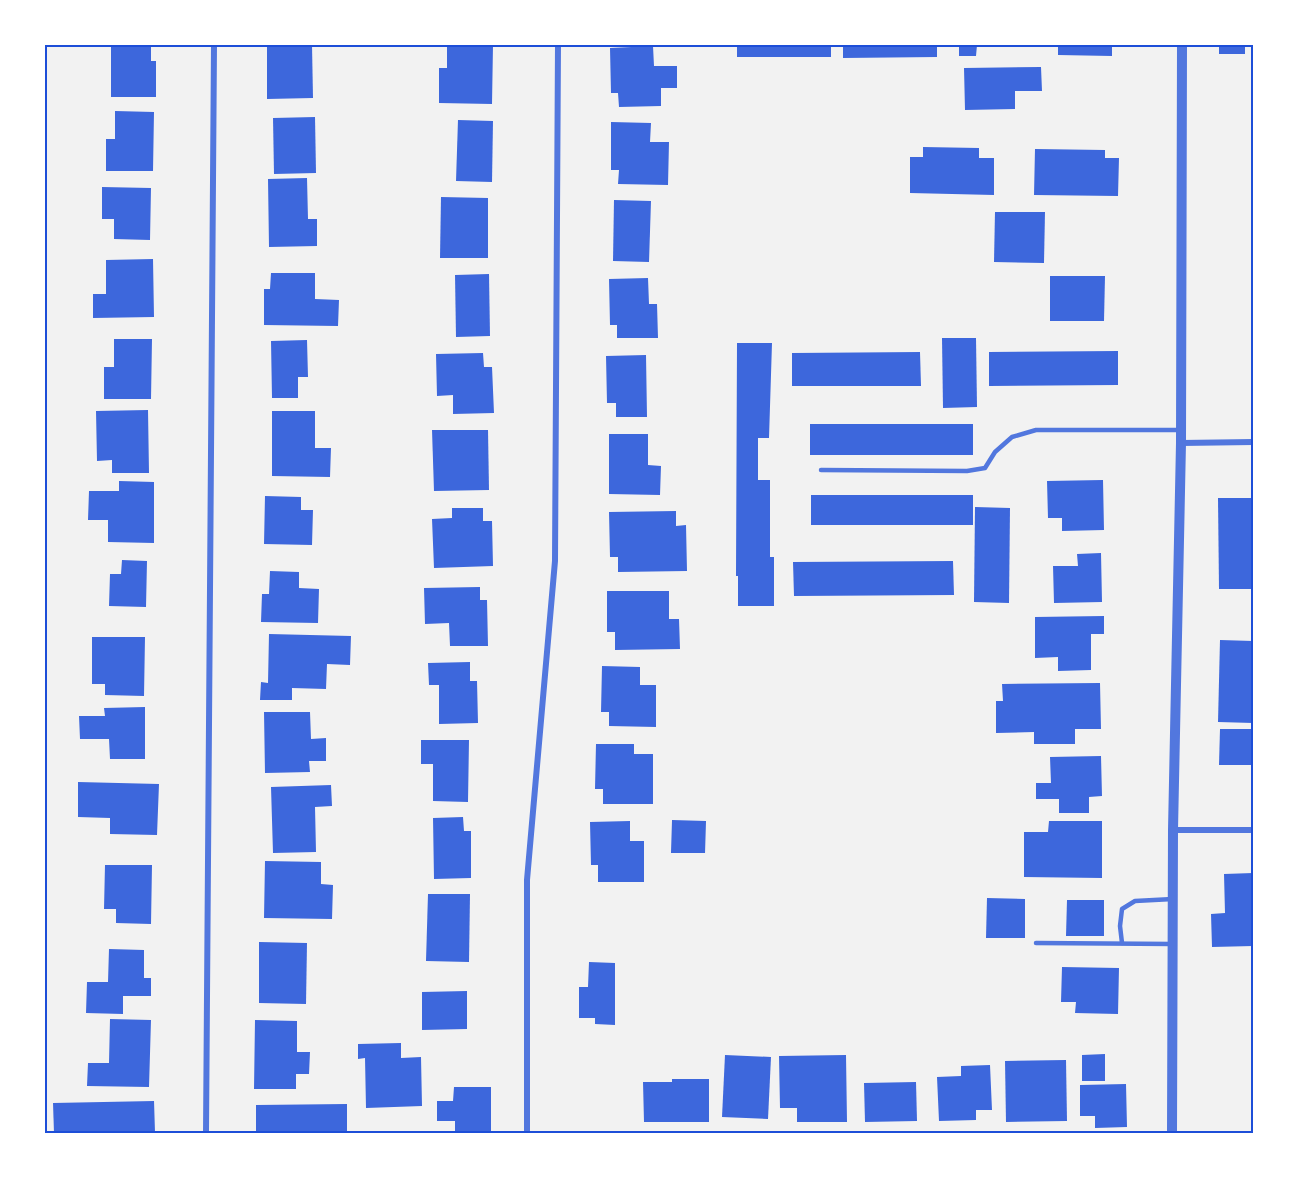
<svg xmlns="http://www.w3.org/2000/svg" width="1298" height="1178" font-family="'Noto Sans',sans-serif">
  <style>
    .building { fill: #3d67dc }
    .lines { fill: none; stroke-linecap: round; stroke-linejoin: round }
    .service { stroke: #5277de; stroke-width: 4.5 }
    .minor { stroke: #5277de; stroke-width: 6 }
    .tertiary { stroke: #5277de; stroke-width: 10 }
    .neatline { fill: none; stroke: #1d4ed8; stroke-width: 2 }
  </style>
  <rect width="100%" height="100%" fill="#f2f2f2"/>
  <g class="building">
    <polygon points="111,45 151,45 151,61 156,61 156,97 111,97"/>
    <polygon points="267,45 312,45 313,98 267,99"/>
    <polygon points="447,45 493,45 492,104 439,103 439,68 447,68"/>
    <rect x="737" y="45" width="94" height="12"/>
    <polygon points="843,45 937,45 937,57 843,58"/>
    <polygon points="959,45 977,45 976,56 959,56"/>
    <polygon points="1058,45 1112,45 1112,56 1058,55"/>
    <rect x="1219" y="45" width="26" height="9"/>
    <polygon points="653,46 654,66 677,66 677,88 661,88 661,106 619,107 618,93 611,93 610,48"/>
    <polygon points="1041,67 1042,91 1015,91 1015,109 965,110 964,68"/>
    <polygon points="115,111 154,112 153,171 106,171 106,139 115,139"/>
    <polygon points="315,117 316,173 274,174 273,118"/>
    <polygon points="458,120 493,121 492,182 456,181"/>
    <polygon points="611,122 651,123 650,142 669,142 668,185 618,184 619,170 611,170"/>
    <polygon points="923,147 979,148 979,158 994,158 994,195 910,193 910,157 923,157"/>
    <polygon points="1035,149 1105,150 1105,158 1119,158 1118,196 1034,195"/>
    <polygon points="307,178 308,219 317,219 317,246 269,247 268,179"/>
    <polygon points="102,187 151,188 150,240 114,239 114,219 102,219"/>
    <polygon points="441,197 488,198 488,258 440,258"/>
    <polygon points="614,200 651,201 649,262 613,261"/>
    <polygon points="995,212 1045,212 1044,263 994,262"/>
    <polygon points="153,259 154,317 93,318 93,294 106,294 106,260"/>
    <polygon points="271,273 315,273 315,299 339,300 338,326 264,325 264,289 270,289"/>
    <polygon points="489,274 490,336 456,337 455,275"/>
    <polygon points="1050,276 1105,276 1104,321 1050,321"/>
    <polygon points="648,278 649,304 657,304 658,338 617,338 617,325 610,325 609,279"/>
    <polygon points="942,338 976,338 977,407 943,408"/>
    <polygon points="114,339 152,339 151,399 104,399 104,367 114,367"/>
    <polygon points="307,340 308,377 298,377 298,398 272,398 271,341"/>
    <polygon points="737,343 772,343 769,438 758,438 758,480 770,480 770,557 774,557 774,606 738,606 738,576 736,576"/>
    <polygon points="1118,351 1118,385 989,386 989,352"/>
    <polygon points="920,352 921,386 792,386 792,353"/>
    <polygon points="483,353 484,367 492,367 494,413 453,414 453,395 437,396 436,354"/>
    <polygon points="646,355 647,417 616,417 616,403 607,403 606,356"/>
    <polygon points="148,410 149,473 112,473 112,460 97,461 96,411"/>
    <polygon points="272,411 315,411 315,448 331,448 330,477 272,476"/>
    <rect x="810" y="424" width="163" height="31"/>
    <polygon points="432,430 488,430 489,490 434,491"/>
    <polygon points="609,434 648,434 648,465 661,466 660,495 609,494"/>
    <polygon points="1103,480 1104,530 1062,531 1062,518 1048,518 1047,481"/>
    <polygon points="119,481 154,482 154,543 108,542 108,520 88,520 89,491 119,491"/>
    <rect x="811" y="495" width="162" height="30"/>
    <polygon points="265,496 301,497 301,510 313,510 312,545 264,544"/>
    <polygon points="1218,498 1253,498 1253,589 1219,589"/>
    <polygon points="975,507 1010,508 1009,603 974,602"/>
    <polygon points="452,508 483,508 483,521 492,521 493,566 434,568 432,519 452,518"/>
    <polygon points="676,511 676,526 686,525 687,571 618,572 618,557 610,557 609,512"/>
    <polygon points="1101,553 1102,602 1054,603 1053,566 1078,566 1077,554"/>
    <polygon points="122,560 147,561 146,607 109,606 110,574 121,574"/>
    <polygon points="953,561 954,595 794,596 793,562"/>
    <polygon points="270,571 299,572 299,588 319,589 318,623 261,622 262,594 269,594"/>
    <polygon points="480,587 480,600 487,600 488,646 450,646 449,623 425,624 424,588"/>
    <polygon points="607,591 669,591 669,619 679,619 680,649 615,650 615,632 607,632"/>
    <polygon points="1104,616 1104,634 1091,634 1091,670 1058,671 1058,657 1035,658 1035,617"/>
    <polygon points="269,634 351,636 350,665 327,664 326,689 292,688 292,700 260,700 261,682 268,683"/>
    <polygon points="92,637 145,637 144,696 105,695 105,684 92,684"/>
    <polygon points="1220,640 1253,641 1253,723 1218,722"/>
    <polygon points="470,662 470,681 477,681 478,723 439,724 439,685 429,685 428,663"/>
    <polygon points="602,666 640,667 640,685 656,685 656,727 609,726 609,712 601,712"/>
    <polygon points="1100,683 1101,729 1075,729 1075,744 1034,744 1034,732 996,733 996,701 1003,701 1002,684"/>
    <polygon points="145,707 145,759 110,759 109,739 80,739 79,716 105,716 104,708"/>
    <polygon points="264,712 310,712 311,739 326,738 326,761 309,761 310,772 265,773"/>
    <polygon points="1220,729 1253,729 1253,765 1219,765"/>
    <polygon points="421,740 469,740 468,802 433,801 433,764 421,764"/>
    <polygon points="596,744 634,744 634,754 653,754 653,804 603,804 603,789 595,789"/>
    <polygon points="1101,756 1102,796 1089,797 1089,813 1059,813 1059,799 1036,799 1036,783 1051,783 1050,757"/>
    <polygon points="78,782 159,784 157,835 110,834 110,818 78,817"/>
    <polygon points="331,785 332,806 315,807 316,852 273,853 271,787"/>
    <polygon points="463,817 464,831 471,831 471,878 434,879 433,818"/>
    <polygon points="672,820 706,821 705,853 671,853"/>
    <polygon points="630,821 630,841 644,841 644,882 598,882 598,865 591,865 590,822"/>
    <polygon points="1049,821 1102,821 1102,878 1024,877 1024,832 1048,832"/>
    <polygon points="265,861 321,862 321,884 333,885 332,919 264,918"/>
    <polygon points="105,865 152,865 151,924 116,923 116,909 104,909"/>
    <polygon points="1253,873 1253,946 1212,947 1211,914 1225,913 1224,874"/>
    <polygon points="428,894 470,894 469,962 426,961"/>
    <polygon points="987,898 1025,899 1025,938 986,938"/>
    <polygon points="1067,900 1104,900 1104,936 1066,936"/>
    <polygon points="259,942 307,943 306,1004 259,1003"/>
    <polygon points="109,949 144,950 144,978 151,978 151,996 123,996 123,1014 86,1013 87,982 108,982"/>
    <polygon points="589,962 615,963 615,1025 595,1024 595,1018 579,1018 579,987 588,987"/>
    <polygon points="1062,967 1119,968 1118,1014 1075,1013 1076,1002 1061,1002"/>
    <polygon points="467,991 467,1029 422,1030 422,992"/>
    <polygon points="110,1019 151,1020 149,1087 87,1086 88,1063 109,1063"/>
    <polygon points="255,1020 297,1021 297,1052 310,1052 309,1074 296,1074 296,1089 254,1089"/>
    <polygon points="401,1043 401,1058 421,1057 422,1106 366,1108 365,1058 358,1059 358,1044"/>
    <polygon points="1105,1054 1105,1081 1082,1081 1082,1055"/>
    <polygon points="725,1055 771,1057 768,1119 722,1117"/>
    <polygon points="846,1055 847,1122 797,1122 797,1108 780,1108 779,1056"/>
    <polygon points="1066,1060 1067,1121 1006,1122 1005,1061"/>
    <polygon points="990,1065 992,1110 976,1110 976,1120 939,1121 937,1077 961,1076 961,1066"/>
    <polygon points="672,1079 709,1079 709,1122 644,1122 643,1082 672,1082"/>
    <polygon points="916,1082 917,1121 865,1122 864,1083"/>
    <polygon points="1126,1084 1127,1127 1095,1128 1095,1116 1080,1116 1080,1085"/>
    <polygon points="454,1087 491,1087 491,1132 455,1132 455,1121 437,1121 437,1101 453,1101"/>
    <polygon points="154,1101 155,1133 54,1133 53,1103"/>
    <polygon points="347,1104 347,1133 256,1133 256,1105"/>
  </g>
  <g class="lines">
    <g class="service">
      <polyline points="821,470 967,471 985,468 995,452 1012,437 1036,430 1181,430"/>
      <polyline points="1036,943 1173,944"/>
      <polyline points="1122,943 1120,926 1122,909 1135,901 1173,899"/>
    </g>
    <g class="minor">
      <polyline points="1181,443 1253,442"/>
      <polyline points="1173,830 1253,830"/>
      <polyline points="206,1133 214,45"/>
      <polyline points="527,1133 527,880 555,561 558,45"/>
    </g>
    <polyline class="tertiary" points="1172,1133 1173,830 1181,443 1182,45"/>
  </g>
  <rect width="1298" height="1178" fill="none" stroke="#ffffff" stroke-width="93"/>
  <rect x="46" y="46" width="1206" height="1086" class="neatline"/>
</svg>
